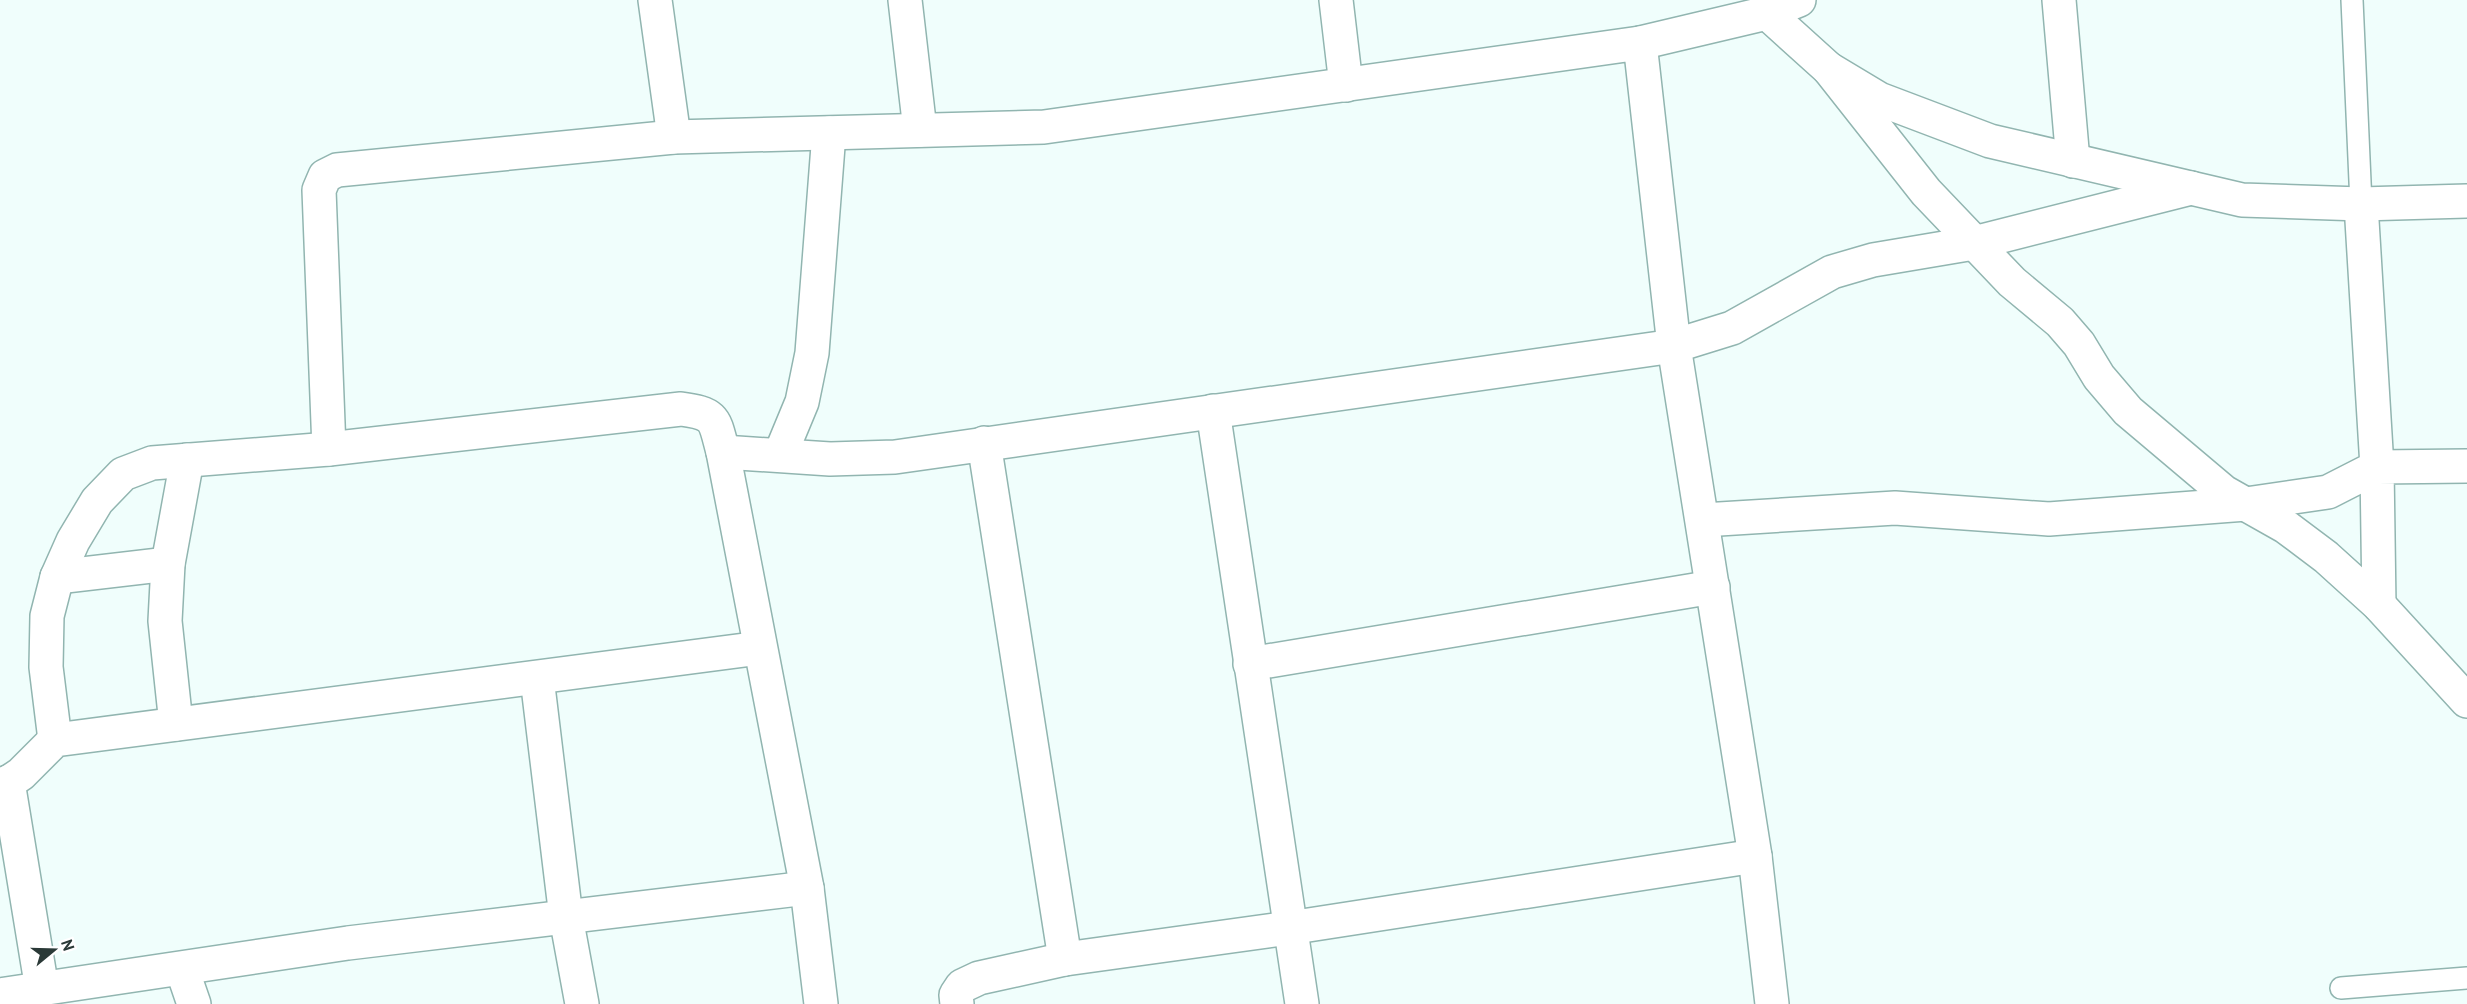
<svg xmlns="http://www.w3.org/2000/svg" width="2467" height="1004" font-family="'PT Sans',sans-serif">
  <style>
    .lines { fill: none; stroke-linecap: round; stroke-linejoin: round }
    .service-casing { stroke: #91b5b0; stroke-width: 24 }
    .minor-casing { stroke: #91b5b0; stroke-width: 36 }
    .service { stroke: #fff; stroke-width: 21 }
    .minor { stroke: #fff; stroke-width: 33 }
  </style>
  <rect width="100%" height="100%" fill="#f0fefc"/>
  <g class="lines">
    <g class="service-casing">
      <g id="service">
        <polyline points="2352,0 2361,204"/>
        <polyline points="2341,988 2467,978"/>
      </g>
    </g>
    <g class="minor-casing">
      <g id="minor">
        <polyline points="655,0 674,137"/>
        <polyline points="905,0 920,130"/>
        <polyline points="1336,0 1346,85"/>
        <polyline points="2059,0 2073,161"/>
        <polyline points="1767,13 1829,69 1879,99 1990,141 2242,200 2361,204 2467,201"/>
        <polyline points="1640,43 1767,13 1799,0"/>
        <polyline points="1829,69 1926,192 2012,282 2060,322 2079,344 2099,377 2128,411 2224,492 2286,527 2326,557 2379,605 2467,701"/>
        <polyline points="1213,411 1302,1004"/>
        <polyline points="984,443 1065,959"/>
        <polyline points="329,449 319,190 325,176 337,170 674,137 1044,127 1640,43 1674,346 1755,856 1772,1004"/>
        <polyline points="723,452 830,459 895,457 1674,346 1732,328 1832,272 1873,260 1974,243 2191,188"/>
        <polyline points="780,455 802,402 812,353 829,133"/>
        <polyline points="1703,520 1895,508 2049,519 2246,504 2328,492 2377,467 2361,204"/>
        <polyline points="57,577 168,564"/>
        <polyline points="2379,605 2377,467 2467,466"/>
        <polyline points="1250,664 1713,587"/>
        <polyline points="537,678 566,917 582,1004"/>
        <polyline points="176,724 165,621 168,564 187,460"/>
        <path d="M55,740l-9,-73 1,-51 10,-39 16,-36 24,-40 26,-27 29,-11 177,-14 352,-40c36,5 33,10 42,43l84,436 14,116"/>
        <polyline points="8,782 42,989"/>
        <polyline points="0,788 21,774 55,740 760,648"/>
        <polyline points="182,969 194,1004"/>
        <polyline points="0,995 348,943 807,888"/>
        <polyline points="957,1004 956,995 962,986 979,978 1065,959 1289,928 1755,856"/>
      </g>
    </g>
    <use href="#service" class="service"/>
    <use href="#minor" class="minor"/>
  </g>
  <g transform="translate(54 950) rotate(71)" stroke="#ffffff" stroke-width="4.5" paint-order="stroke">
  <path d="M0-4.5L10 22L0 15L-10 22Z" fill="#2a3937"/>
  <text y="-9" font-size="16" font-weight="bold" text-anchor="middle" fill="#2a3937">N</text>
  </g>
</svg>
